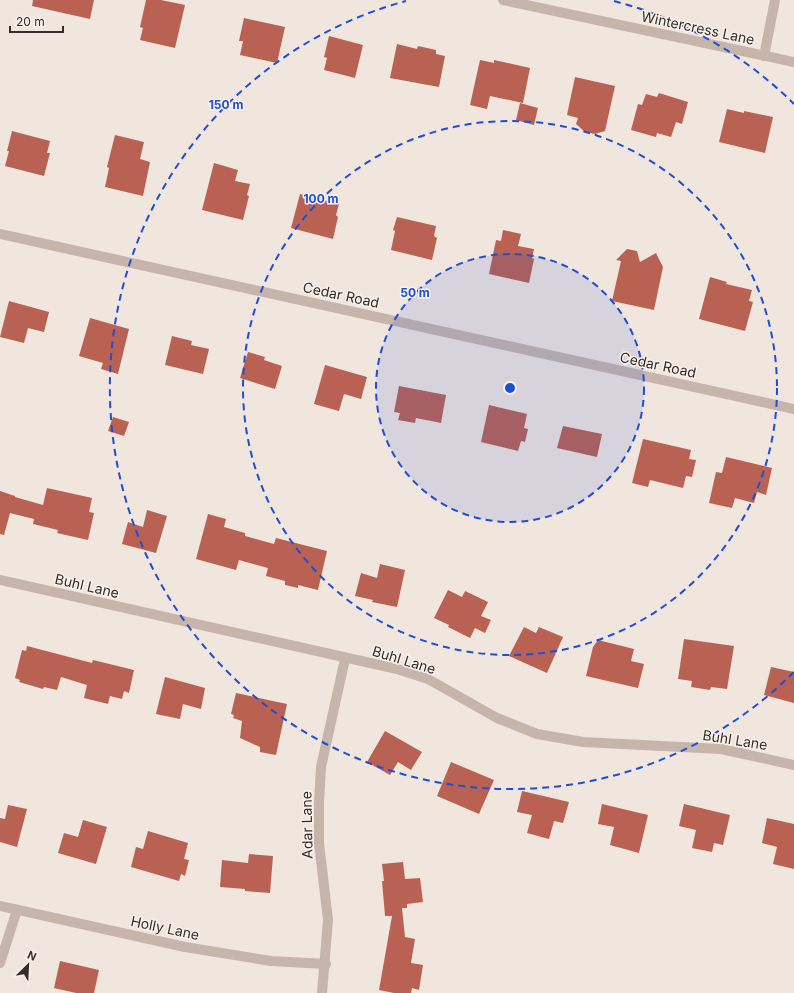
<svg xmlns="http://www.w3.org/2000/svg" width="794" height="993" font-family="Inter,sans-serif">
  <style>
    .building { fill: #b96253 }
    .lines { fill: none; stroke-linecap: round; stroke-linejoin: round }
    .minor { stroke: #c7b5ab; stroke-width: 10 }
    .ring { fill: none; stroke: #1d4ed8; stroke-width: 2; stroke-dasharray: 7 5 }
    .labels { text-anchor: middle; stroke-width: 3; stroke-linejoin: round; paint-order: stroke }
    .street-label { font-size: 14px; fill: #352c29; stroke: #f8f0ea }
    .centre { fill: #1d4ed8; stroke: #f8f0ea; stroke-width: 2 }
    .ring-label { font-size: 12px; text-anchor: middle; font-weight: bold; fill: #1d4ed8; stroke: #f8f0ea; stroke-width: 3; stroke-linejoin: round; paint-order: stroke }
  </style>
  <rect width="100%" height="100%" fill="#f0e6de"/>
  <g class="building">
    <polygon points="33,0 94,0 90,19 32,6"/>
    <polygon points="146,0 161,0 185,5 175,48 140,40 143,28 140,27"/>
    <polygon points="244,18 285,27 277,63 240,55 243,41 239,41"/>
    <polygon points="329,36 363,45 355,78 324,70 327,58 324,57"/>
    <polygon points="397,44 417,49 418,46 436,50 436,54 445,56 439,87 390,78"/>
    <polygon points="480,60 494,63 494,60 530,68 523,103 490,96 487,109 470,105"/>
    <polygon points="575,77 615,86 605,131 595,134 585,132 576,124 578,118 567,115"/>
    <polygon points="659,93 688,102 682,124 676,122 671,137 657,133 656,137 631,130 638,104 642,105 646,94 657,97"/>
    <polygon points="520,103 538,108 534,125 516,120"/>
    <polygon points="727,109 744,113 744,111 773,117 765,153 719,142"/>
    <polygon points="12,131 50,141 47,153 50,153 44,176 5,166 9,151 7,151"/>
    <polygon points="115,135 144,142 140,159 150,162 143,196 105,187 109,168 107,167"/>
    <polygon points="214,163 238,170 235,181 250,184 247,195 249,196 243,220 202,210"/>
    <polygon points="300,194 339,204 336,215 338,217 333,239 291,228"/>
    <polygon points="397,217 436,226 434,236 437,238 432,260 391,250 395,231 393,230"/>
    <polygon points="503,230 521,234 518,246 534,249 532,258 534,259 529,283 489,274 496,240 501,241"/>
    <polygon points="627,249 637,251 640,262 656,253 663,267 654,310 612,301 621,261 616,260"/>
    <polygon points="710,277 727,282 726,284 752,290 749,301 753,302 745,331 699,319"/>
    <polygon points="9,301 49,312 44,332 28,328 24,343 0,337"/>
    <polygon points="90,318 129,329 118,374 101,369 103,363 79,356"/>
    <polygon points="172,336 192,341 191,345 209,349 203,374 165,365"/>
    <polygon points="248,352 265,357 264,360 282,366 275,389 240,378"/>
    <polygon points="325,365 367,377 361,399 344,394 339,411 314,404"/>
    <polygon points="399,386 446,395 441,423 416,418 415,423 398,420 400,413 394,412"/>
    <polygon points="489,405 527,414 524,428 528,429 525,442 521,441 518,451 481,442"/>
    <polygon points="113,417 129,422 124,436 108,431"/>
    <polygon points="563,426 602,434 597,457 557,448"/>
    <polygon points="643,439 691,450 689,459 696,460 692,477 686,476 683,488 650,480 648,487 632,483"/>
    <polygon points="726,457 772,468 766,495 757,492 754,503 735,498 732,508 709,503 716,472 722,473"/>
    <polygon points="47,488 92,498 89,512 94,513 88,540 57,533 58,530 33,524 34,519 10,513 4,535 0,534 0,491 15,496 15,497 43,505"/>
    <polygon points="147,510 167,516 156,553 122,544 128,522 143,527"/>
    <polygon points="208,514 226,519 224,527 245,533 245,536 274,544 276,538 327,551 318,590 298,585 298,588 285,585 285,581 266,576 268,568 239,560 236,570 196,559"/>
    <polygon points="380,564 405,570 397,607 372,602 373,600 355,596 361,573 377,578"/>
    <polygon points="448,590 462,597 465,591 488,602 481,616 491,620 485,633 475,628 470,638 448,627 449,625 434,618"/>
    <polygon points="524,627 536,633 539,627 563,637 547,673 509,656"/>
    <polygon points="684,639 734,646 727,689 711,687 710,690 691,687 692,681 678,679"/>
    <polygon points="598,640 634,649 631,661 644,664 638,688 586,676 593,647"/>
    <polygon points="27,646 92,663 93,660 134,670 129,693 124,691 122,699 110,696 108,704 84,698 87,685 61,677 57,690 44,687 43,689 19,682 20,680 15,678 22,650 26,651"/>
    <polygon points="771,667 794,672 794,703 764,695"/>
    <polygon points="165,677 205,688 201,709 183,704 180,719 156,714"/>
    <polygon points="236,693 287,704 276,755 260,752 260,747 240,738 242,721 233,718 234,715 231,714"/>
    <polygon points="385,731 422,752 411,770 398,762 390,775 367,762"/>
    <polygon points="451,762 494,780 479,814 437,796"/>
    <polygon points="522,791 569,802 563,823 554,821 549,839 527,833 532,815 517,812"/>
    <polygon points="602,804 648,815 639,853 610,845 614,827 598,824"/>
    <polygon points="684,804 730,815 723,845 714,843 712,852 692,848 696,830 679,826"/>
    <polygon points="8,805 27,809 17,847 0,842 0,818 5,819"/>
    <polygon points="767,818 794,824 794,869 773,864 777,847 762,843"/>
    <polygon points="83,820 107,827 96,864 58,853 64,833 78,837"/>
    <polygon points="148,831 188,843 184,859 189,860 185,876 181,874 179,881 131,867 136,847 143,849"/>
    <polygon points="249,854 273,856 270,893 245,891 245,889 220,887 222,860 248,863"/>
    <polygon points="403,862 405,879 420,878 423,902 407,904 407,908 402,908 405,937 415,939 411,963 423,965 419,990 412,988 411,993 394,993 379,990 392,916 385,916 382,881 384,881 382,864"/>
    <polygon points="60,961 99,970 94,993 76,993 54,988"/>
  </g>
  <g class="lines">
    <g class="minor">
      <polyline points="503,0 794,62"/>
      <polyline points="764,56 775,0"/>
      <polyline points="0,234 794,409"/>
      <polyline points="0,580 397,669 428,679 497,718 537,734 583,742 721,749 794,765"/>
      <polyline points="0,906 185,947 271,961 326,964"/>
      <polyline points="0,963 17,910"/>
      <polyline points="322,993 328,920 319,843 319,803 321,767 345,659"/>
    </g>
  </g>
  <circle cx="510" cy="388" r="134" fill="#1d4ed8" fill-opacity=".12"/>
  <g class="ring">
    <circle cx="510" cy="388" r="134"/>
    <circle cx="510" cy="388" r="267"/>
    <path d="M794 672A401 401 0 1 1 406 1M614 1A401 401 0 0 1 794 104"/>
  </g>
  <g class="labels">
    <g class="street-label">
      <text transform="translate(698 28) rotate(12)" y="5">Wintercress Lane</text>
      <text transform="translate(341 295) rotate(12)" y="5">Cedar Road</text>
      <text transform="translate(658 365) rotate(12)" y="5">Cedar Road</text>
      <text transform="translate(87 586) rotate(13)" y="5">Buhl Lane</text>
      <text transform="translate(404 660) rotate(17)" y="5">Buhl Lane</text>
      <text transform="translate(735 740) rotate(9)" y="5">Buhl Lane</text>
      <text transform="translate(307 825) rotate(-91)" y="5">Adar Lane</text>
      <text transform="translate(165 928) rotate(12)" y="5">Holly Lane</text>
    </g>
  </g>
  <circle cx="510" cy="388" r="6" class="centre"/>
  <g class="ring-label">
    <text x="226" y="109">150 m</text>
    <text x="321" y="203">100 m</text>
    <text x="415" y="297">50 m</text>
  </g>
  <g transform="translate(28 965) rotate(24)" stroke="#f8f0ea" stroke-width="3" paint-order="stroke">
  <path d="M0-3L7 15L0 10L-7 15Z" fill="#352c29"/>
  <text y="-6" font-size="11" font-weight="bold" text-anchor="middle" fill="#352c29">N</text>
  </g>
  <path d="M10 26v6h53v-6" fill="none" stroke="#352c29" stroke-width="2"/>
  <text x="16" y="26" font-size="12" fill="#352c29" stroke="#f8f0ea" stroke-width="3" paint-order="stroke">20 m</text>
</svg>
